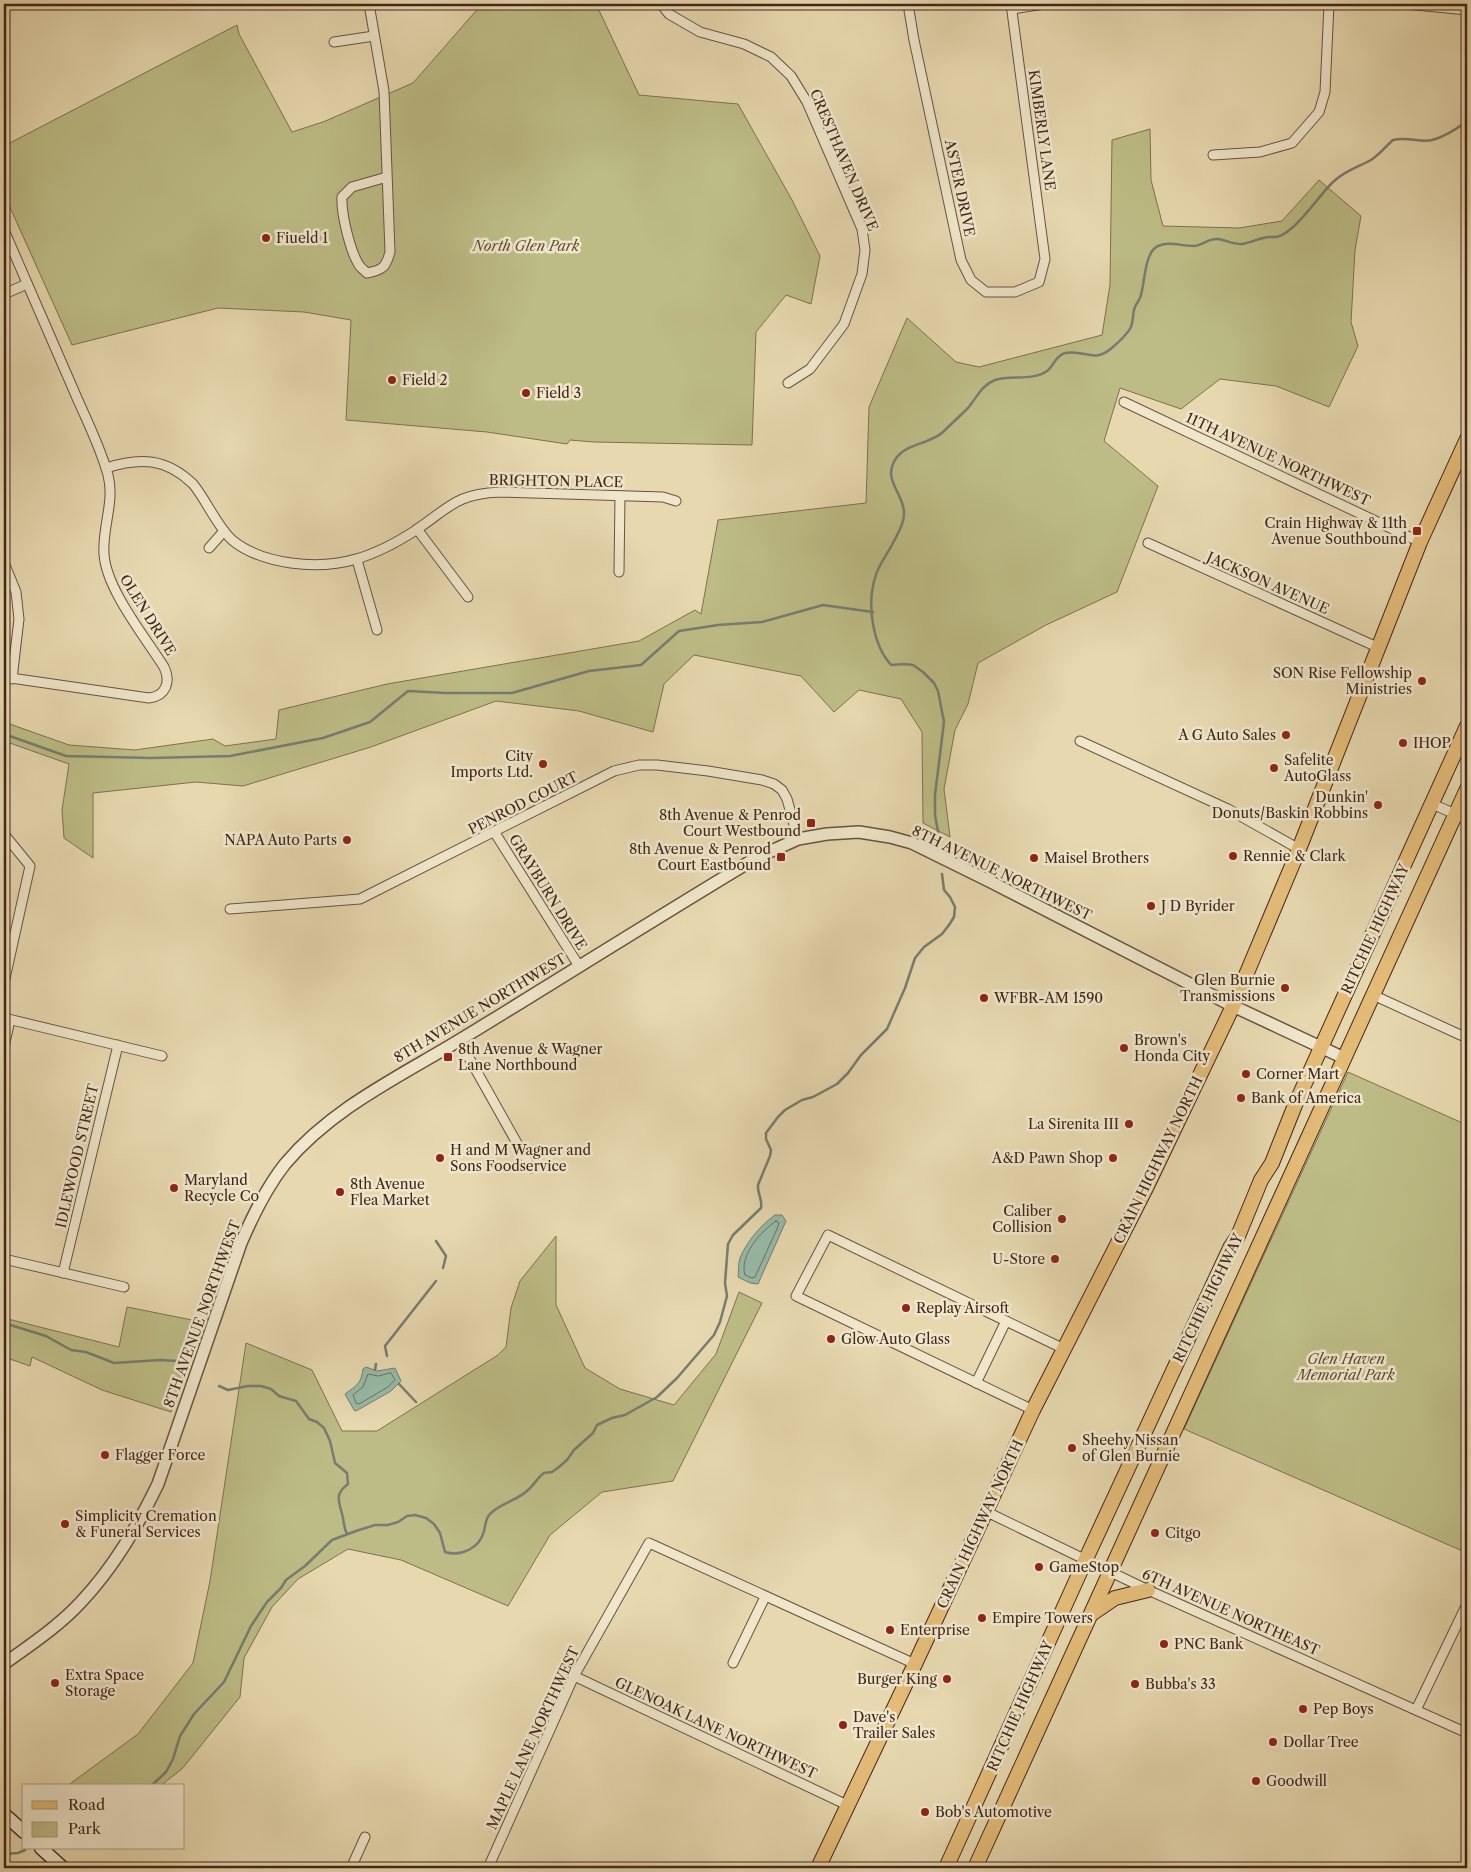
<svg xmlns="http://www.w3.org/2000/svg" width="1471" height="1872" font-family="'Libre Caslon Text',serif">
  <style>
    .green { fill: #bdbc86; stroke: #807050 }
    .water { fill: #97baa8; stroke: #757e70 }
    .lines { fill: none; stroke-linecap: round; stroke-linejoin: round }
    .shore { stroke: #6c7062; stroke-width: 1 }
    .stream { stroke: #757e70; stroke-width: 2.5 }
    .minor-casing { stroke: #6b5240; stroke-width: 11 }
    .tertiary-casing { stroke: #6b5240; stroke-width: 14 }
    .secondary-casing { stroke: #42251b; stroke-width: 15 }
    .primary-casing { stroke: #42251b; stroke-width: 16 }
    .minor { stroke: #efe6cb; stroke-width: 9 }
    .tertiary { stroke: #efe6cb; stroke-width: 11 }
    .secondary { stroke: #efe6cb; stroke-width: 12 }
    .primary { stroke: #e4bc78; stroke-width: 14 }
    .poi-dot { fill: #8f2418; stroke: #efe6cb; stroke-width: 2 }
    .labels { text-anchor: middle; stroke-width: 5; stroke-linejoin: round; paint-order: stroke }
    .street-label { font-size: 14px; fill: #42251b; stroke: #efe6cb }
    .poi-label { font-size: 14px; fill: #42251b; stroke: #efe6cb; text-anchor: start }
    .park-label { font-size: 14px; font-style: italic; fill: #614b36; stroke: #efe6cb }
  </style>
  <rect width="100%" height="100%" fill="#e7d8af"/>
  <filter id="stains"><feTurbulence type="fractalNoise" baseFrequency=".004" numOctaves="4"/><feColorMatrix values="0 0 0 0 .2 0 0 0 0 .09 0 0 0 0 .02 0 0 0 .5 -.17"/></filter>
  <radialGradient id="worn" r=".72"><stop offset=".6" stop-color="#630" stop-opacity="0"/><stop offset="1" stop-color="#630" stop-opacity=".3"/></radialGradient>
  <g class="green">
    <polygon points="482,4 596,4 639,95 738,104 792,200 820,256 811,304 786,295 756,332 752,445 594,442 570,440 567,444 487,432 346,420 351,320 304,312 218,308 72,345 4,194 4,146 237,25 239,34 292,132 323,122 413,83"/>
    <polygon points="1150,129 1151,180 1163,226 1239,228 1282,221 1319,180 1361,216 1355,250 1351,322 1358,346 1329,407 1276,386 1220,379 1181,409 1120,388 1104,441 1158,486 1117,592 1046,625 978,663 968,704 955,730 944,789 950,837 923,823 922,732 901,699 859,690 834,712 801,676 694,655 664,684 653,732 579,711 496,701 371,747 243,786 196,782 93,793 93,858 64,838 62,810 69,764 4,741 4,722 69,745 135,750 213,739 225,746 276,739 279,710 387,684 639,641 695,610 701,614 718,520 866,503 869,407 907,318 956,362 979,367 1102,335 1110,285 1112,140"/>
    <polygon points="1348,1072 1467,1125 1467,1553 1184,1429"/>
    <polygon points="556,1236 556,1305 585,1368 620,1389 674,1405 716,1354 739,1292 762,1303 673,1481 602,1492 550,1535 508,1606 401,1560 348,1549 298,1579 272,1607 244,1658 240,1697 182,1769 160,1786 67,1786 138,1734 193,1663 210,1581 246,1343 312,1370 342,1431 377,1431 498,1355 506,1347 511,1308 520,1281"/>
    <polygon points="127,1307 197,1321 191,1355 171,1412 102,1390 32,1357 30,1366 4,1357 4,1318 119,1347"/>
  </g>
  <g class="water">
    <path d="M775,1215h7l4,6 -28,63 -8,-1 -12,-6c1,-6 0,-14 2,-19 7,-17 21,-33 35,-43z"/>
    <path d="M366,1367l11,4 18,-3 6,13 -10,10 -35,20 -2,-1 -9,-16c12,-9 16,-10 18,-25z"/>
  </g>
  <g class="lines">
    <g class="shore">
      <path d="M776,1221l3,2 -2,6 -22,48 -3,1 -7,-3c-6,-19 16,-44 31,-54z"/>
      <polygon points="391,1373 395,1380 388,1387 359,1404 356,1403 353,1395 363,1387 368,1374 378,1376"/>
    </g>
    <g class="stream">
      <polyline points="4,734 66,756 151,758 230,756 323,738 370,722 408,691 446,693 512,693 589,671 641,665 679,631 718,625 762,622 823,605 873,612"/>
      <path d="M939,837l-4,-22v-20l9,-73 -6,-31 -4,-8 -11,-11 -10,-7 -9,-1 -13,1c-19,-21 -24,-61 -16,-87 3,-13 12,-23 18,-35 4,-8 11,-19 11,-28 1,-22 -24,-35 -7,-58 11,-14 33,-13 46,-25 8,-8 17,-16 25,-24 9,-11 14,-23 27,-28 16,-5 38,1 52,-9 6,-4 8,-15 18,-18 21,-4 29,12 49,-7 5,-4 14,-13 17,-19 2,-6 2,-12 3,-17 1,-5 4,-8 6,-12 5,-13 4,-46 18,-52 11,-5 23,0 35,0 9,0 15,-8 25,-7 8,1 16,6 25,5 9,-2 17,-6 25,-7 1,0 9,0 9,0 19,-5 42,-42 56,-55 11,-11 25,-15 38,-22 9,-6 14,-13 22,-20 14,-4 27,3 39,0 12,-3 26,-12 35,-19"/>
      <polyline points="436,1241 446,1256 443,1268"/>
      <polyline points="4,1323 46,1336 71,1350 86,1352 114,1363 160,1360 177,1361"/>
      <polyline points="387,1356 385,1346 436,1281"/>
      <polyline points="375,1370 376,1364"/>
      <polyline points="399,1384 416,1402"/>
      <path d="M219,1386l9,4 20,-4h13l10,3 8,7 17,5 13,18 8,3 7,6 6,13 5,22 12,10 1,11c-15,11 -8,19 -5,34 1,6 1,10 4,16"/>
      <path d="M151,1786l15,-14 7,-13 7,-23 14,-22 30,-32 27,-56 16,-24 14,-14 5,-8 19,-14 27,-26 24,-9 19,-6h13l10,-3 9,-6 8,-1 11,3 8,6 6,9 5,19c16,5 35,-4 39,-21 2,-7 1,-13 7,-18 11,-10 27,-13 37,-23 6,-5 9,-12 16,-17l8,-1 7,-5 8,-7 7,-10 19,-17 4,-8 15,-7 13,-3 32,-18 20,-19 37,-43 6,-13 7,-26 -2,-13 3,-39 5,-9 28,-27c2,-8 -4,-15 -3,-23l12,-29 1,-6 -5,-11v-6l12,-16 7,-7 17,-10 11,-3 24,-13 11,-11 13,-18 26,-26 18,-41 10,-30 9,-11 18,-13 7,-9 5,-8 1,-10 -5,-10 -6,-7 -2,-16"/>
      <polyline points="4,1854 18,1853 25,1850"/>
    </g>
    <g class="minor-casing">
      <g id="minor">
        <path d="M369,4l15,87 6,161c-4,15 -7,18 -23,21 -2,-2 -6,-5 -8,-8 -9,-14 -18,-52 -17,-68l10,-10 35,-10"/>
        <polyline points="661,4 669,14 700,32 744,44 771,57 791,76 807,102 862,229 865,250 862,274 844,324 810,369 788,383"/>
        <polyline points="908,4 914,40 961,260 971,280 986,292 1015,292 1039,282 1045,259 1011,4"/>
        <polyline points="1405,4 1467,10"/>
        <polyline points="1012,9 1044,4"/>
        <polyline points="334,42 374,36"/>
        <polyline points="1213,155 1260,152 1292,143 1319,112 1325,92 1329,4"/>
        <path d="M4,230c24,56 49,112 73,168 11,25 24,51 31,77 7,27 -6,52 -4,79 2,35 41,83 60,113 7,15 2,29 -15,31l-145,-21"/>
        <polyline points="4,294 27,284"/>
        <polyline points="1124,402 1420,542"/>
        <path d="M106,468c34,-11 60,-10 87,16 14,17 23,41 39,56 17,14 38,20 59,23 49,7 85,-7 125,-33 34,-23 40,-36 84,-38l163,5 13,4"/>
        <polyline points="417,529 468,597"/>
        <polyline points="1148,543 1377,647"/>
        <polyline points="209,548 224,531"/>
        <polyline points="357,560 377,630"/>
        <polyline points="5,565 16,592 19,619 12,679"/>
        <polyline points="619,572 620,496"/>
        <polyline points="1080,741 1228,809 1299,849"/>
        <polyline points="1432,804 1467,819"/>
        <polyline points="495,833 579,966"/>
        <polyline points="4,834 30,866 4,983"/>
        <polyline points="230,909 360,899 614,771 639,765 657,765 708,771 762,780 774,784 782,790 787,799 798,839"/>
        <polyline points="1373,995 1467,1038"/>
        <polyline points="4,1018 162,1056"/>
        <polyline points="459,1040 531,1168"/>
        <polyline points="4,1047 10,1020"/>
        <polyline points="4,1259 124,1287"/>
        <polyline points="63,1273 118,1045"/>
        <polyline points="976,1383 1006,1321"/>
        <polyline points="1033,1410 796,1296 828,1235 1064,1349"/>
        <polyline points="985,1511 1148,1590 1467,1733"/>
        <polyline points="733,1663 765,1597"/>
        <polyline points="574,1676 847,1805"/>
        <polyline points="1416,1710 1467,1604"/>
        <polyline points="351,1868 365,1837"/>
        <polyline points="488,1868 574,1676 649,1543 915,1664"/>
      </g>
    </g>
    <g class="tertiary-casing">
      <path id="tertiary" d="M4,1664c26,-19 55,-38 77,-62 33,-35 56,-75 77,-118l83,-241c12,-28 25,-55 44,-79 48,-57 116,-88 178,-126 98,-60 195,-121 293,-180l42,-19 29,-5 32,-2 31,5 22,6 77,38 244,125 111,52"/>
    </g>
    <g class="secondary-casing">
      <g id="secondary">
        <polyline points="4,1814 24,1832"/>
        <polyline points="41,1848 63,1868"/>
      </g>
    </g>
    <g class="primary-casing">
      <g id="primary">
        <polyline points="1093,1613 1115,1598 1148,1590"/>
        <polyline points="818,1868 915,1664 1033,1410 1147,1186 1233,1006 1299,849 1420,542 1467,439"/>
        <polyline points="946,1868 1085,1561 1230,1248 1238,1236 1261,1180 1272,1163 1295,1105 1467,726"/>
        <polyline points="975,1868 1467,789"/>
      </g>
    </g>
    <use href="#minor" class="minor"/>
    <use href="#tertiary" class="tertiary"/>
    <use href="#secondary" class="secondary"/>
    <use href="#primary" class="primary"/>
  </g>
  <g class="poi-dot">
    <circle cx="266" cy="238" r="5"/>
    <circle cx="392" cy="380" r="5"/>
    <circle cx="526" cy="393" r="5"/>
    <rect x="1412" y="526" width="10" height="10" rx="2.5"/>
    <circle cx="1422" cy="681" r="5"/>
    <circle cx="1286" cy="735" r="5"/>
    <circle cx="1403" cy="743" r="5"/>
    <circle cx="543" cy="764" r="5"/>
    <circle cx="1274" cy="768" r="5"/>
    <circle cx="1378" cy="805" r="5"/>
    <rect x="806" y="818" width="10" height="10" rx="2.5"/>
    <circle cx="347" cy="840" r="5"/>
    <circle cx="1233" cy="856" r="5"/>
    <rect x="776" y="852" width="10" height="10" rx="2.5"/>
    <circle cx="1034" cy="858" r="5"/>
    <circle cx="1151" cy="906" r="5"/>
    <circle cx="1285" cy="988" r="5"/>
    <circle cx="984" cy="998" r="5"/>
    <circle cx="1124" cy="1048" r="5"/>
    <rect x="443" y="1052" width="10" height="10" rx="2.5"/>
    <circle cx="1246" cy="1074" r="5"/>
    <circle cx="1241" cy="1098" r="5"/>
    <circle cx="1129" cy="1124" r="5"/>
    <circle cx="440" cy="1158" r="5"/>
    <circle cx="1113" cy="1158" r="5"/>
    <circle cx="174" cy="1188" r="5"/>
    <circle cx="340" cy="1192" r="5"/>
    <circle cx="1062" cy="1219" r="5"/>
    <circle cx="1055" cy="1259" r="5"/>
    <circle cx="906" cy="1308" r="5"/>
    <circle cx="831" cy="1339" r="5"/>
    <circle cx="1072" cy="1448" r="5"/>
    <circle cx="105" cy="1455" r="5"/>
    <circle cx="65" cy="1524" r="5"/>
    <circle cx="1155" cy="1533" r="5"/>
    <circle cx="1039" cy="1567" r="5"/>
    <circle cx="982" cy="1618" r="5"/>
    <circle cx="890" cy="1630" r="5"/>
    <circle cx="1164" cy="1644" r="5"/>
    <circle cx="947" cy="1679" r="5"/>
    <circle cx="55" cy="1683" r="5"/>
    <circle cx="1135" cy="1684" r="5"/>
    <circle cx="1303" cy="1709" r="5"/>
    <circle cx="843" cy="1725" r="5"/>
    <circle cx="1273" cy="1742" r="5"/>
    <circle cx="1256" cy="1781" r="5"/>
    <circle cx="925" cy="1812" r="5"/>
  </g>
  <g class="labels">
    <g class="street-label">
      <text transform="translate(1042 130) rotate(82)" y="5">KIMBERLY LANE</text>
      <text transform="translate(844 160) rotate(67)" y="5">CRESTHAVEN DRIVE</text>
      <text transform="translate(960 188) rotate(78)" y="5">ASTER DRIVE</text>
      <text transform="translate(1278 459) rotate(25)" y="5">11TH AVENUE NORTHWEST</text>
      <text transform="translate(556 481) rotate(1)" y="5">BRIGHTON PLACE</text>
      <text transform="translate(1268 583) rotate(24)" y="5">JACKSON AVENUE</text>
      <text transform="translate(148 615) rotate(58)" y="5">OLEN DRIVE</text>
      <text transform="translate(523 803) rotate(-27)" y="5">PENROD COURT</text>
      <text transform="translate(1002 873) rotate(26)" y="5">8TH AVENUE NORTHWEST</text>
      <text transform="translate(548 892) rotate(58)" y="5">GRAYBURN DRIVE</text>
      <text transform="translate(1375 929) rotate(-65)" y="5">RITCHIE HIGHWAY</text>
      <text transform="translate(480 1008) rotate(-31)" y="5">8TH AVENUE NORTHWEST</text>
      <text transform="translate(77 1156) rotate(-77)" y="5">IDLEWOOD STREET</text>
      <text transform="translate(1158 1160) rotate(-64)" y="5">CRAIN HIGHWAY NORTH</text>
      <text transform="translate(1208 1298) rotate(-64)" y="5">RITCHIE HIGHWAY</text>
      <text transform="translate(202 1314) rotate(-70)" y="5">8TH AVENUE NORTHWEST</text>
      <text transform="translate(980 1524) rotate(-65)" y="5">CRAIN HIGHWAY NORTH</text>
      <text transform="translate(1231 1612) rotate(24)" y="5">6TH AVENUE NORTHEAST</text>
      <text transform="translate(1020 1706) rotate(-66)" y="5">RITCHIE HIGHWAY</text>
      <text transform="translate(716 1728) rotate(25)" y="5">GLENOAK LANE NORTHWEST</text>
      <text transform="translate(533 1738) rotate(-65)" y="5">MAPLE LANE NORTHWEST</text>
    </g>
    <g class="poi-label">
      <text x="276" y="243">Fiueld 1</text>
      <text x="402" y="385">Field 2</text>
      <text x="536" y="398">Field 3</text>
      <text x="1407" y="528" text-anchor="end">Crain Highway &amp; 11th<tspan x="1407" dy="16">Avenue Southbound</tspan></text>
      <text x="1412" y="678" text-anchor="end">SON Rise Fellowship<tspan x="1412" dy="16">Ministries</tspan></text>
      <text x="1276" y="740" text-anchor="end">A G Auto Sales</text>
      <text x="1413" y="748">IHOP</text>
      <text x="533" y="761" text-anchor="end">City<tspan x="533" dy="16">Imports Ltd.</tspan></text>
      <text x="1284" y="765">Safelite<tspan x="1284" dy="16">AutoGlass</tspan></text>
      <text x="1368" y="802" text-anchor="end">Dunkin'<tspan x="1368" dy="16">Donuts/Baskin Robbins</tspan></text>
      <text x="801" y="820" text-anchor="end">8th Avenue &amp; Penrod<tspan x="801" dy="16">Court Westbound</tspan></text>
      <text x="337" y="845" text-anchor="end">NAPA Auto Parts</text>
      <text x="771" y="854" text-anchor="end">8th Avenue &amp; Penrod<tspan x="771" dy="16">Court Eastbound</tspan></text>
      <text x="1243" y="861">Rennie &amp; Clark</text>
      <text x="1044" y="863">Maisel Brothers</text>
      <text x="1161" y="911">J D Byrider</text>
      <text x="1275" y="985" text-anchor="end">Glen Burnie<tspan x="1275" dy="16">Transmissions</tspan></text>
      <text x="994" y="1003">WFBR-AM 1590</text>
      <text x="1134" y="1045">Brown's<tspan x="1134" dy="16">Honda City</tspan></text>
      <text x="458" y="1054">8th Avenue &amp; Wagner<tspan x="458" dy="16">Lane Northbound</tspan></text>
      <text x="1256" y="1079">Corner Mart</text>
      <text x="1251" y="1103">Bank of America</text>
      <text x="1119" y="1129" text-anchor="end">La Sirenita III</text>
      <text x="450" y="1155">H and M Wagner and<tspan x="450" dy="16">Sons Foodservice</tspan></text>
      <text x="1103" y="1163" text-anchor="end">A&amp;D Pawn Shop</text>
      <text x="184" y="1185">Maryland<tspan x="184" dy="16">Recycle Co</tspan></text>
      <text x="350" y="1189">8th Avenue<tspan x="350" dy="16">Flea Market</tspan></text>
      <text x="1052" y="1216" text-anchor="end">Caliber<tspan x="1052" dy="16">Collision</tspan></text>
      <text x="1045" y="1264" text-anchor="end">U-Store</text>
      <text x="916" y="1313">Replay Airsoft</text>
      <text x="841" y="1344">Glow Auto Glass</text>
      <text x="1082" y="1445">Sheehy Nissan<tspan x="1082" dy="16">of Glen Burnie</tspan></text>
      <text x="115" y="1460">Flagger Force</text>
      <text x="75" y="1521">Simplicity Cremation<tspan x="75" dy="16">&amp; Funeral Services</tspan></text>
      <text x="1165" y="1538">Citgo</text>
      <text x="1049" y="1572">GameStop</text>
      <text x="992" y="1623">Empire Towers</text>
      <text x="900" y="1635">Enterprise</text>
      <text x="1174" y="1649">PNC Bank</text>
      <text x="65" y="1680">Extra Space<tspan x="65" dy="16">Storage</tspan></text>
      <text x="937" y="1684" text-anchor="end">Burger King</text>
      <text x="1145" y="1689">Bubba's 33</text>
      <text x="1313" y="1714">Pep Boys</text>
      <text x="853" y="1722">Dave's<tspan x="853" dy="16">Trailer Sales</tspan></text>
      <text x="1283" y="1747">Dollar Tree</text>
      <text x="1266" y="1786">Goodwill</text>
      <text x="935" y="1817">Bob's Automotive</text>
    </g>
    <g class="park-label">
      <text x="526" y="251">North Glen Park</text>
      <text x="1346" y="1364">Glen Haven<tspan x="1346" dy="16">Memorial Park</tspan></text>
    </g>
  </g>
  <rect width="1471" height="1872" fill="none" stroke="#e7d8af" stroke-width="20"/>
  <rect x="5" y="5" width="1461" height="1862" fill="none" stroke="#42251b" stroke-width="2.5"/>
  <rect x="10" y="10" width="1451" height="1852" fill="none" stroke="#42251b"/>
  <rect x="22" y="1784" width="162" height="65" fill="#efe6cb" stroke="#aa9985"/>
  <rect x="32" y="1801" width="25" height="8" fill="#e4bc78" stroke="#aa9985"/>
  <text x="68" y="1810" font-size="15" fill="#42251b">Road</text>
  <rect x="32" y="1822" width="25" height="15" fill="#bdbc86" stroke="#aa9985"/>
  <text x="68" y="1834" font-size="15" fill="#42251b">Park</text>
  <rect width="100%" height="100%" filter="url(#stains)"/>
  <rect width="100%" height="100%" fill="url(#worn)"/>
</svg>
